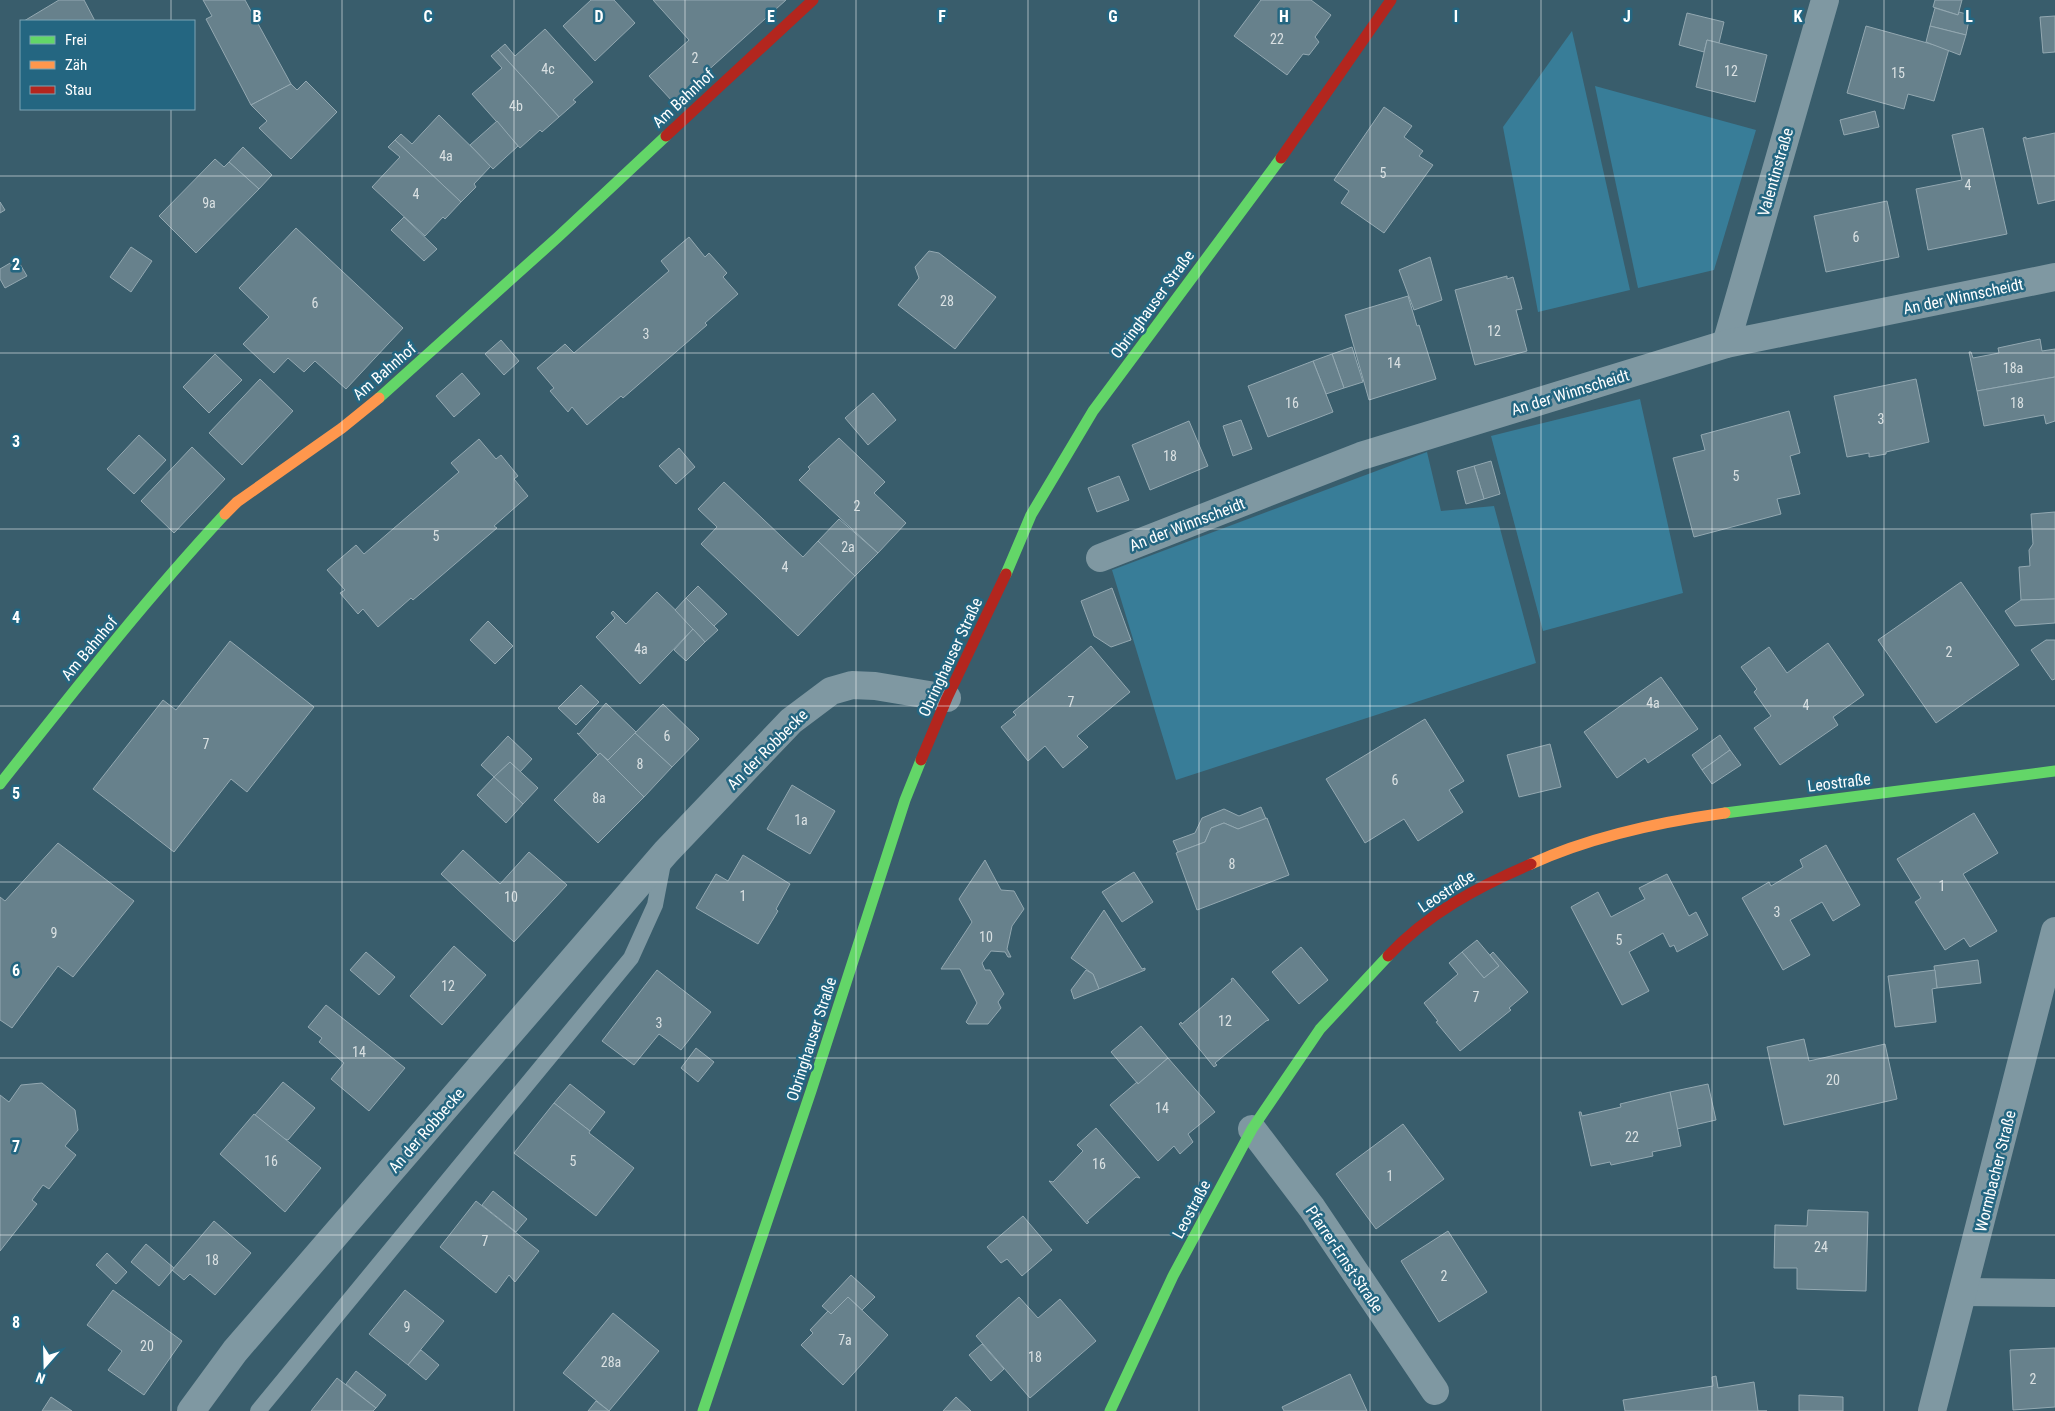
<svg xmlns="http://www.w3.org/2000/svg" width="2055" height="1411" font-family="'Roboto Condensed',sans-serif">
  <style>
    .green { fill: #387d98 }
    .building { fill: #67818c; stroke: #93a8b1 }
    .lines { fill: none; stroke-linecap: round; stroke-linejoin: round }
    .lane { stroke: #7f98a2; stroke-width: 16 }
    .street { stroke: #7f98a2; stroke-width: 28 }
    .fast { stroke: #63d668; stroke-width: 11 }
    .slow { stroke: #ff974d; stroke-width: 11 }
    .jam { stroke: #b3261e; stroke-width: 11 }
    .grid { fill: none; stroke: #fff; stroke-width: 1; stroke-opacity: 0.55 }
    .labels { text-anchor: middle; stroke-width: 5; stroke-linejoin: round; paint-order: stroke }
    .number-label { font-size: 14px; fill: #d9e0e2 }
    .street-label { font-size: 16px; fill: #fff; stroke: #246681 }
    .grid-label { font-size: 16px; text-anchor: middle; font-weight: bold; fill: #fff; stroke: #246681; stroke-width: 5; stroke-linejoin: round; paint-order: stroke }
  </style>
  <rect width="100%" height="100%" fill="#395d6c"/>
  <g class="green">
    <polygon points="1572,31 1630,290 1538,312 1503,127"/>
    <polygon points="1595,86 1756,130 1714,270 1638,288"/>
    <polygon points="1640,399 1683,593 1543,631 1491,436"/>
    <polygon points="1427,452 1441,511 1494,506 1536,663 1176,780 1112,570"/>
  </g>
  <g class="building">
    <polygon points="59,0 84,0 95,21 24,21"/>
    <polygon points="203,0 245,0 291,84 251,105 206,19 212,16"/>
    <polygon points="591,0 614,0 635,23 595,61 563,26"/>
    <polygon points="653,0 786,0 673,102 649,76 689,40"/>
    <polygon points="1261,0 1311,0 1331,15 1315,37 1319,42 1309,55 1303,54 1287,75 1234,36"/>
    <polygon points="1935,0 1962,0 1958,15 1933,7"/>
    <polygon points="1935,8 1958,15 1959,12 1970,15 1966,35 1930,26"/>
    <polygon points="1687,13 1724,22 1719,43 1707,40 1704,52 1679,45"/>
    <polygon points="2055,16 2055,52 2043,53 2040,17"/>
    <polygon points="1866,26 1949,49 1934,101 1908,94 1904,109 1847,93"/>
    <polygon points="1930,26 1966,35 1960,55 1926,42"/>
    <polygon points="545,29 593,82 573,100 576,102 559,117 498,50 505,44 515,56"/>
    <polygon points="1707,40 1767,55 1755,102 1696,87"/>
    <polygon points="498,50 559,117 542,132 540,130 520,148 472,94 502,68 491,56"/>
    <polygon points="306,81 337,112 291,159 259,128 267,121 251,105 291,84 297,90"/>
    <polygon points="1384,107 1412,126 1404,137 1423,151 1419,156 1433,165 1384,233 1341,203 1349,191 1334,180"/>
    <polygon points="1875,111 1879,127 1844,135 1840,120"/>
    <polygon points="439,115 491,166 474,184 476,187 461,202 395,140 401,134 412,144"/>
    <polygon points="497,121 518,146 493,169 470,145"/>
    <polygon points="1983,128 2007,234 1928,250 1916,189 1962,180 1952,135"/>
    <polygon points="2055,133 2055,200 2038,204 2023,138 2026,137 2026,139"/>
    <polygon points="395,140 461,202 445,219 443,217 425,236 372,187 400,157 388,147"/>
    <polygon points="243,147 272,175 259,189 229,162"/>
    <polygon points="215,159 224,167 229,162 259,189 196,253 159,216"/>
    <polygon points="1887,201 1899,257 1826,272 1814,216"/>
    <polygon points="0,202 5,210 0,213"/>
    <polygon points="404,217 437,249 424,261 391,230"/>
    <polygon points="296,228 403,328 346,389 315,361 304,372 288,358 274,373 243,344 269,317 239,288"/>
    <polygon points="689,237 705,257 709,253 727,273 723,277 738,294 705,323 707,325 623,398 621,396 587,425 572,407 568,412 550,391 554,388 537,368 565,344 574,353 669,271 661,261"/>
    <polygon points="131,247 152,261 131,292 110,277"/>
    <polygon points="929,251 939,253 996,297 955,349 898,305 919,278 915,267"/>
    <polygon points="1430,257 1442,300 1414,310 1399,270"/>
    <polygon points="17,259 27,276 5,288 0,279 0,269"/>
    <polygon points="1507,276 1507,279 1513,277 1522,309 1516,310 1527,351 1475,365 1455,290"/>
    <polygon points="1408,296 1417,326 1419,325 1436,379 1369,400 1345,315"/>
    <polygon points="2040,339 2042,351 2055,349 2055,377 1977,391 1969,352 1971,352 1973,358 1999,353 1998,348"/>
    <polygon points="501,340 519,361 504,375 485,354"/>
    <polygon points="1352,347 1363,382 1344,388 1332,354"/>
    <polygon points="215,354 242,380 209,413 183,387"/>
    <polygon points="1332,354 1344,388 1326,394 1313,361"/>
    <polygon points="1313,361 1333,412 1268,437 1248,386"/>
    <polygon points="462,373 480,394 454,417 436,396"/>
    <polygon points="2055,377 2055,421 2046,424 2044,415 1984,426 1977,391"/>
    <polygon points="260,379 293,411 242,465 209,433"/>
    <polygon points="1916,379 1929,442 1886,452 1886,454 1869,457 1869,453 1847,457 1834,396"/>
    <polygon points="873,393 896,420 868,445 845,418"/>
    <polygon points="1789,411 1800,453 1790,456 1800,494 1777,499 1781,514 1694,537 1673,458 1705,450 1701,435"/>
    <polygon points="1241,420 1252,449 1233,456 1223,426"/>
    <polygon points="1189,421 1208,466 1150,490 1132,445"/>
    <polygon points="139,435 166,460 134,494 107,469"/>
    <polygon points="839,438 885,482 874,493 906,523 878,553 799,480 810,469 808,467"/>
    <polygon points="479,439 496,459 501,455 518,476 514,479 528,496 494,526 497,528 413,600 411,598 378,627 363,609 358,614 340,593 345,590 327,570 356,545 364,554 459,472 451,463"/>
    <polygon points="192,447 225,479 174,533 141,501"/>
    <polygon points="679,448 695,467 676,484 659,466"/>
    <polygon points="1491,461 1500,494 1484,499 1474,466"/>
    <polygon points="1474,466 1484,499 1466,504 1457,471"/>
    <polygon points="1119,476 1129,500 1097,512 1088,488"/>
    <polygon points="724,482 803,557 818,541 855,576 798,636 701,544 717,527 698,509"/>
    <polygon points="2055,512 2055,599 2021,600 2019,567 2030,566 2029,550 2033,544 2031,514"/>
    <polygon points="839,519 878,553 855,576 818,541"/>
    <polygon points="1961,582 2019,665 1936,723 1878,640"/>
    <polygon points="698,586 727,614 714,626 686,598"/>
    <polygon points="1112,588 1131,640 1111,647 1094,636 1081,601"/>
    <polygon points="657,592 694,628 640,684 596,637 615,618 611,613 613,611 626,624"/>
    <polygon points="686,598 718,630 705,642 675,610"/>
    <polygon points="2055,599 2055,623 2015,626 2005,611 2021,600"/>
    <polygon points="488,621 513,646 495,664 470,640"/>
    <polygon points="693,629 705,642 686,661 674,650"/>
    <polygon points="2046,640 2055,640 2055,679 2052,680 2031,650"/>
    <polygon points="230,641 314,707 247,792 231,779 174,852 93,789 163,700 176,710"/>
    <polygon points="1828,643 1864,695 1833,717 1838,725 1780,765 1754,728 1771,716 1754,692 1757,689 1741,667 1769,647 1787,673"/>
    <polygon points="1091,646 1130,692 1077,736 1088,747 1063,768 1045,746 1028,761 1001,727 1016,715 1013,712"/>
    <polygon points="1661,677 1698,729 1648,763 1645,758 1617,778 1584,732"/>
    <polygon points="581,685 599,702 576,725 558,708"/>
    <polygon points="606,703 636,732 608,760 600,753 598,755 577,733 579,734"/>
    <polygon points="663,704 699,739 672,767 635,733"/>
    <polygon points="1425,719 1464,781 1449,790 1463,812 1418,841 1404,819 1365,843 1326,779"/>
    <polygon points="635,733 672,767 644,797 607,761"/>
    <polygon points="1720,735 1730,750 1702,770 1692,755"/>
    <polygon points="508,736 532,759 520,772 510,762 494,777 481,765"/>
    <polygon points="1550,744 1561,787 1519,797 1507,755"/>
    <polygon points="1730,750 1741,765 1712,784 1702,770"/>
    <polygon points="600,753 644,797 598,843 554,800"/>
    <polygon points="510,762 538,788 523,804 494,777"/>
    <polygon points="494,777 523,804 506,823 477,795"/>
    <polygon points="792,785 835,811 810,854 767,829"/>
    <polygon points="1261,807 1266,819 1238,829 1224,823 1211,828 1205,842 1178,852 1173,841 1195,833 1202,818 1224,809 1239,816"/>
    <polygon points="1974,813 1998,853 1963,874 1997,931 1970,947 1964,938 1945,950 1915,902 1921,898 1897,859"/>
    <polygon points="1267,818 1289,875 1197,910 1176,853 1205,842 1211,828 1224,823 1238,829"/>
    <polygon points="58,843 134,901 73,977 58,966 12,1028 0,1020 0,897 5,901"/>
    <polygon points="1826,845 1860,905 1833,921 1822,902 1790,920 1810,955 1783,970 1742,898 1769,882 1771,886 1803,867 1800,860"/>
    <polygon points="463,850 500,884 529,852 567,885 514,942 441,874"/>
    <polygon points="743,855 790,884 776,909 778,911 758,944 696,908 716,874 728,881"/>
    <polygon points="985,860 1001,890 1014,891 1024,909 1012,926 1007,949 1011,957 1008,957 1005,952 991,951 982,963 985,970 990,970 1004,994 998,1002 1001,1008 988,1024 968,1024 966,1022 977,1003 960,969 941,969 972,922 959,899"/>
    <polygon points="1134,872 1153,902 1122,922 1102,892"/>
    <polygon points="1667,874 1689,916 1696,912 1708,935 1677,952 1674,945 1670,947 1663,933 1629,952 1649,991 1622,1005 1571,907 1598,892 1611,917 1645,899 1639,888"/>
    <polygon points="1104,910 1142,969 1145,968 1145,970 1099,989 1093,974 1071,958"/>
    <polygon points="1477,940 1499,966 1484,978 1462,952"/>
    <polygon points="454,946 486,975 442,1025 410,996"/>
    <polygon points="1301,947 1328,980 1299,1004 1272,972"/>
    <polygon points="366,952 395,977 379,995 350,970"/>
    <polygon points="1462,952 1484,978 1499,966 1490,955 1493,952 1528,992 1509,1008 1511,1010 1460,1051 1436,1022 1438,1021 1424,1003 1458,974 1449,963"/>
    <polygon points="1978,960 1981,983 1937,988 1934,966"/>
    <polygon points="657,970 711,1012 681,1050 659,1034 634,1065 602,1041"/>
    <polygon points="1086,970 1093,974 1099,989 1074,999 1071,990"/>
    <polygon points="1935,970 1937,988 1932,989 1936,1022 1895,1027 1888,976"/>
    <polygon points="1233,978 1269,1020 1266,1021 1215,1063 1217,1065 1214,1067 1179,1024 1181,1022 1182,1024 1232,981 1231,979"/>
    <polygon points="326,1005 405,1068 369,1111 331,1079 344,1063 319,1042 322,1038 308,1027"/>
    <polygon points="1141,1026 1168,1058 1138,1084 1111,1052"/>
    <polygon points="1804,1039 1809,1061 1885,1044 1897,1099 1784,1125 1767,1047"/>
    <polygon points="696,1048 714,1062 698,1082 681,1068"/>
    <polygon points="1168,1058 1215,1112 1188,1134 1193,1142 1180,1154 1174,1146 1158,1161 1110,1105 1137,1082 1138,1084"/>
    <polygon points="283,1082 315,1108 288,1140 282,1138 255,1115"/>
    <polygon points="42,1083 75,1110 78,1130 65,1146 76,1155 49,1189 43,1185 32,1200 37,1204 0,1251 0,1095 9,1102 21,1085"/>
    <polygon points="570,1084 605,1112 590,1131 554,1103"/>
    <polygon points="1708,1084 1716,1120 1677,1129 1670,1092"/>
    <polygon points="1670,1092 1681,1146 1652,1152 1653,1156 1611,1165 1610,1162 1591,1166 1579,1112 1581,1112 1582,1116 1621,1107 1620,1104"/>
    <polygon points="554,1103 590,1131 589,1133 634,1168 596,1216 514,1153"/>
    <polygon points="254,1114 321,1168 285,1212 220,1154"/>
    <polygon points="1403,1124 1444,1179 1376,1229 1336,1174"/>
    <polygon points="1096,1128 1140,1178 1136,1177 1087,1221 1089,1222 1087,1224 1049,1181 1053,1182 1083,1151 1077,1145"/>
    <polygon points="493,1191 527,1219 516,1232 482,1205"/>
    <polygon points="476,1201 539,1251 515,1282 509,1275 496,1293 440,1247"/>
    <polygon points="1808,1210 1868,1212 1866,1291 1797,1289 1797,1268 1774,1268 1775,1225 1807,1226"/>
    <polygon points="1023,1216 1052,1250 1022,1276 1007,1259 1001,1263 987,1247"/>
    <polygon points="214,1221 251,1253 215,1295 190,1274 184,1280 172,1270"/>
    <polygon points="1448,1231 1487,1292 1439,1322 1401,1261"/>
    <polygon points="146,1244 174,1268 159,1286 131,1262"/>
    <polygon points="107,1253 127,1272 116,1284 96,1265"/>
    <polygon points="851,1275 875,1297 862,1310 848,1297 831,1314 822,1306"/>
    <polygon points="113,1290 182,1341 144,1395 108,1370 122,1351 87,1325"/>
    <polygon points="405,1290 444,1321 408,1365 369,1334"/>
    <polygon points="848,1297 888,1335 843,1385 801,1345 813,1333 810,1330 828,1311 831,1314"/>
    <polygon points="1019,1297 1038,1318 1060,1299 1096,1341 1030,1398 976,1336"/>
    <polygon points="613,1313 659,1351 609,1411 563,1373"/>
    <polygon points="982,1344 1004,1369 991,1381 969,1355"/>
    <polygon points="2055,1348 2055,1407 2013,1410 2010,1350"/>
    <polygon points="421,1350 439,1365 426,1380 408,1365"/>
    <polygon points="356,1371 386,1395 376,1408 346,1384"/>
    <polygon points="1350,1374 1367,1411 1284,1411 1282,1407"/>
    <polygon points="1716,1376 1718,1388 1754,1382 1758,1411 1767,1411 1625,1411 1623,1400 1713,1386 1712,1377"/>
    <polygon points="337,1378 376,1408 373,1411 311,1411"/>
    <polygon points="1799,1395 1843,1397 1843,1411 1799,1411"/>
    <polygon points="51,1397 72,1411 42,1411"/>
    <polygon points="956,1397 971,1411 943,1411"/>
    <polygon points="596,1401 609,1411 610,1411 588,1411"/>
  </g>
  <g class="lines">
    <polyline class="lane" points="258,1411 631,958 655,905 664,858"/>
    <g class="street">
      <polyline points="1726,344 1825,0"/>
      <polyline points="1100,558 1361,456 1726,344 2055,277"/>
      <polyline points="1252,1129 1312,1208 1435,1391"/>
      <polyline points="1964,1292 2055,1293"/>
      <polyline points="191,1411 235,1351 666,852 791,721 831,691 852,685 875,686 947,698"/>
      <polyline points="1932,1411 2055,931"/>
    </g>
    <g class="fast">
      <polyline points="379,398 558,237 666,136"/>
      <polyline points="1006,574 1031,515 1093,411 1281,158"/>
      <path d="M0,784c73,-92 145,-184 225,-270"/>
      <polyline points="1725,813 2055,771"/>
      <polyline points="703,1411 811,1091 905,800 921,760"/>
      <polyline points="1110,1411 1173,1276 1252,1129 1320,1029 1388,956"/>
    </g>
    <g class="slow">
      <polyline points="225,514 237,502 342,428 379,398"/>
      <path d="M1531,864c61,-28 128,-42 194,-51"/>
    </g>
    <g class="jam">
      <polyline points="666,136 813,0"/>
      <polyline points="1281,158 1391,0"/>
      <polyline points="921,760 947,698 1006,574"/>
      <path d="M1388,956c39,-42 91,-70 143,-92"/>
    </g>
  </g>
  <path class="grid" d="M171,0v21M342,0v1411M514,0v1411M685,0v1411M856,0v1411M1028,0v1411M1199,0v1411M1370,0v1411M1541,0v1411M1712,0v1411M1884,0v1411M171,109v1302M0,176h2055M0,353h2055M0,529h2055M0,706h2055M0,882h2055M0,1058h2055M0,1235h2055"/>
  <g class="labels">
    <g class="number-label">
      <text x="1277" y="44">22</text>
      <text x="695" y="63">2</text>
      <text x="548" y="74">4c</text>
      <text x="1731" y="76">12</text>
      <text x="1898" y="78">15</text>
      <text x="516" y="111">4b</text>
      <text x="446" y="161">4a</text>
      <text x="1383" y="178">5</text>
      <text x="1968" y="190">4</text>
      <text x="416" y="199">4</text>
      <text x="209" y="208">9a</text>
      <text x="1856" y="242">6</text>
      <text x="947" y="306">28</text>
      <text x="315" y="308">6</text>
      <text x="1494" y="336">12</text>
      <text x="646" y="339">3</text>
      <text x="1394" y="368">14</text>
      <text x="2013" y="373">18a</text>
      <text x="1292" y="408">16</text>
      <text x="2017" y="408">18</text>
      <text x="1881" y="424">3</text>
      <text x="1170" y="461">18</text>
      <text x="1736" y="481">5</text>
      <text x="857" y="511">2</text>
      <text x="436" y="541">5</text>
      <text x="848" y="552">2a</text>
      <text x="785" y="572">4</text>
      <text x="641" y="654">4a</text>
      <text x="1949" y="657">2</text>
      <text x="1071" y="707">7</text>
      <text x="1653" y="708">4a</text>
      <text x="1806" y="710">4</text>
      <text x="667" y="741">6</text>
      <text x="206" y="749">7</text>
      <text x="640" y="769">8</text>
      <text x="1395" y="785">6</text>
      <text x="599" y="803">8a</text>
      <text x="801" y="825">1a</text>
      <text x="1232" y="869">8</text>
      <text x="1942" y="891">1</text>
      <text x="743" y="901">1</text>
      <text x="511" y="902">10</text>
      <text x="1777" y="917">3</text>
      <text x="54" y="938">9</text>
      <text x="986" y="942">10</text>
      <text x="1619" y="945">5</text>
      <text x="448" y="991">12</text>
      <text x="1476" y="1002">7</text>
      <text x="1225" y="1026">12</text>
      <text x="659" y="1028">3</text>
      <text x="359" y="1057">14</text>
      <text x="1833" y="1085">20</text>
      <text x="1162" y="1113">14</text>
      <text x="1632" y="1142">22</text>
      <text x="271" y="1166">16</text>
      <text x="573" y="1166">5</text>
      <text x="1099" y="1169">16</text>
      <text x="1390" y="1181">1</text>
      <text x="485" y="1246">7</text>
      <text x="1821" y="1252">24</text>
      <text x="212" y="1265">18</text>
      <text x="1444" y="1281">2</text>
      <text x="407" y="1332">9</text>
      <text x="845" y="1345">7a</text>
      <text x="147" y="1351">20</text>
      <text x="1035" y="1362">18</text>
      <text x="611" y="1367">28a</text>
      <text x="2033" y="1384">2</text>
    </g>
    <g class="street-label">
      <text transform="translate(683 98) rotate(-43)" y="6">Am Bahnhof</text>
      <text transform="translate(1775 172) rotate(-74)" y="6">Valentinstraße</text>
      <text transform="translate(1963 296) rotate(-12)" y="6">An der Winnscheidt</text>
      <text transform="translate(1152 304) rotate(-54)" y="6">Obringhauser Straße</text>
      <text transform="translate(384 371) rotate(-41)" y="6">Am Bahnhof</text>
      <text transform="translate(1570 392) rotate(-17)" y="6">An der Winnscheidt</text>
      <text transform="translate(1187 524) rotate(-21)" y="6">An der Winnscheidt</text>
      <text transform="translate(89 648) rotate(-50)" y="6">Am Bahnhof</text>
      <text transform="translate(950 657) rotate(-65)" y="6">Obringhauser Straße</text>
      <text transform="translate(767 749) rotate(-45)" y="6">An der Robbecke</text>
      <text transform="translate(1839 782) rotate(-7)" y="6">Leostraße</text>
      <text transform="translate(1446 891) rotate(-33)" y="6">Leostraße</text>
      <text transform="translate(811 1039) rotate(-72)" y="6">Obringhauser Straße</text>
      <text transform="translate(426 1130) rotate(-49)" y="6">An der Robbecke</text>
      <text transform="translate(1995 1171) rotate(-76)" y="6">Wormbacher Straße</text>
      <text transform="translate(1191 1209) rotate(-62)" y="6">Leostraße</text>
      <text transform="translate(1345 1259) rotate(56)" y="6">Pfarrer-Ernst-Straße</text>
    </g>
  </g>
  <g class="grid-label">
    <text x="257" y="22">B</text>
    <text x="428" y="22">C</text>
    <text x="599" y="22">D</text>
    <text x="771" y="22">E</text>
    <text x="942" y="22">F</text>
    <text x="1113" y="22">G</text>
    <text x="1284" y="22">H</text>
    <text x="1456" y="22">I</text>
    <text x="1627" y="22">J</text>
    <text x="1798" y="22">K</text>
    <text x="1969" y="22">L</text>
    <text x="16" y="270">2</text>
    <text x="16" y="447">3</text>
    <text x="16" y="623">4</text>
    <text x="16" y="799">5</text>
    <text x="16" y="976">6</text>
    <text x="16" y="1152">7</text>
    <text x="16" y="1328">8</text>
  </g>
  <rect x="20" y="20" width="175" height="90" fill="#246681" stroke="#7ca3b3"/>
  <rect x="30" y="36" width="25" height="8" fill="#63d668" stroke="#7ca3b3"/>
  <text x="65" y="45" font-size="15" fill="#ffffff">Frei</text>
  <rect x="30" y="61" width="25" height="8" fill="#ff974d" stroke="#7ca3b3"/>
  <text x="65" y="70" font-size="15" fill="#ffffff">Zäh</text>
  <rect x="30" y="86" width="25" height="8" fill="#b3261e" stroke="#7ca3b3"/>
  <text x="65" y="95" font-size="15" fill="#ffffff">Stau</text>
  <g transform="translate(45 1366) rotate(200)" stroke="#246681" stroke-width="4" paint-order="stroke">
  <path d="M0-4L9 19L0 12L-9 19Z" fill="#ffffff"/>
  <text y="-8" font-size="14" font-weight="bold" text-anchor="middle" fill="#ffffff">N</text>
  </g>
</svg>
